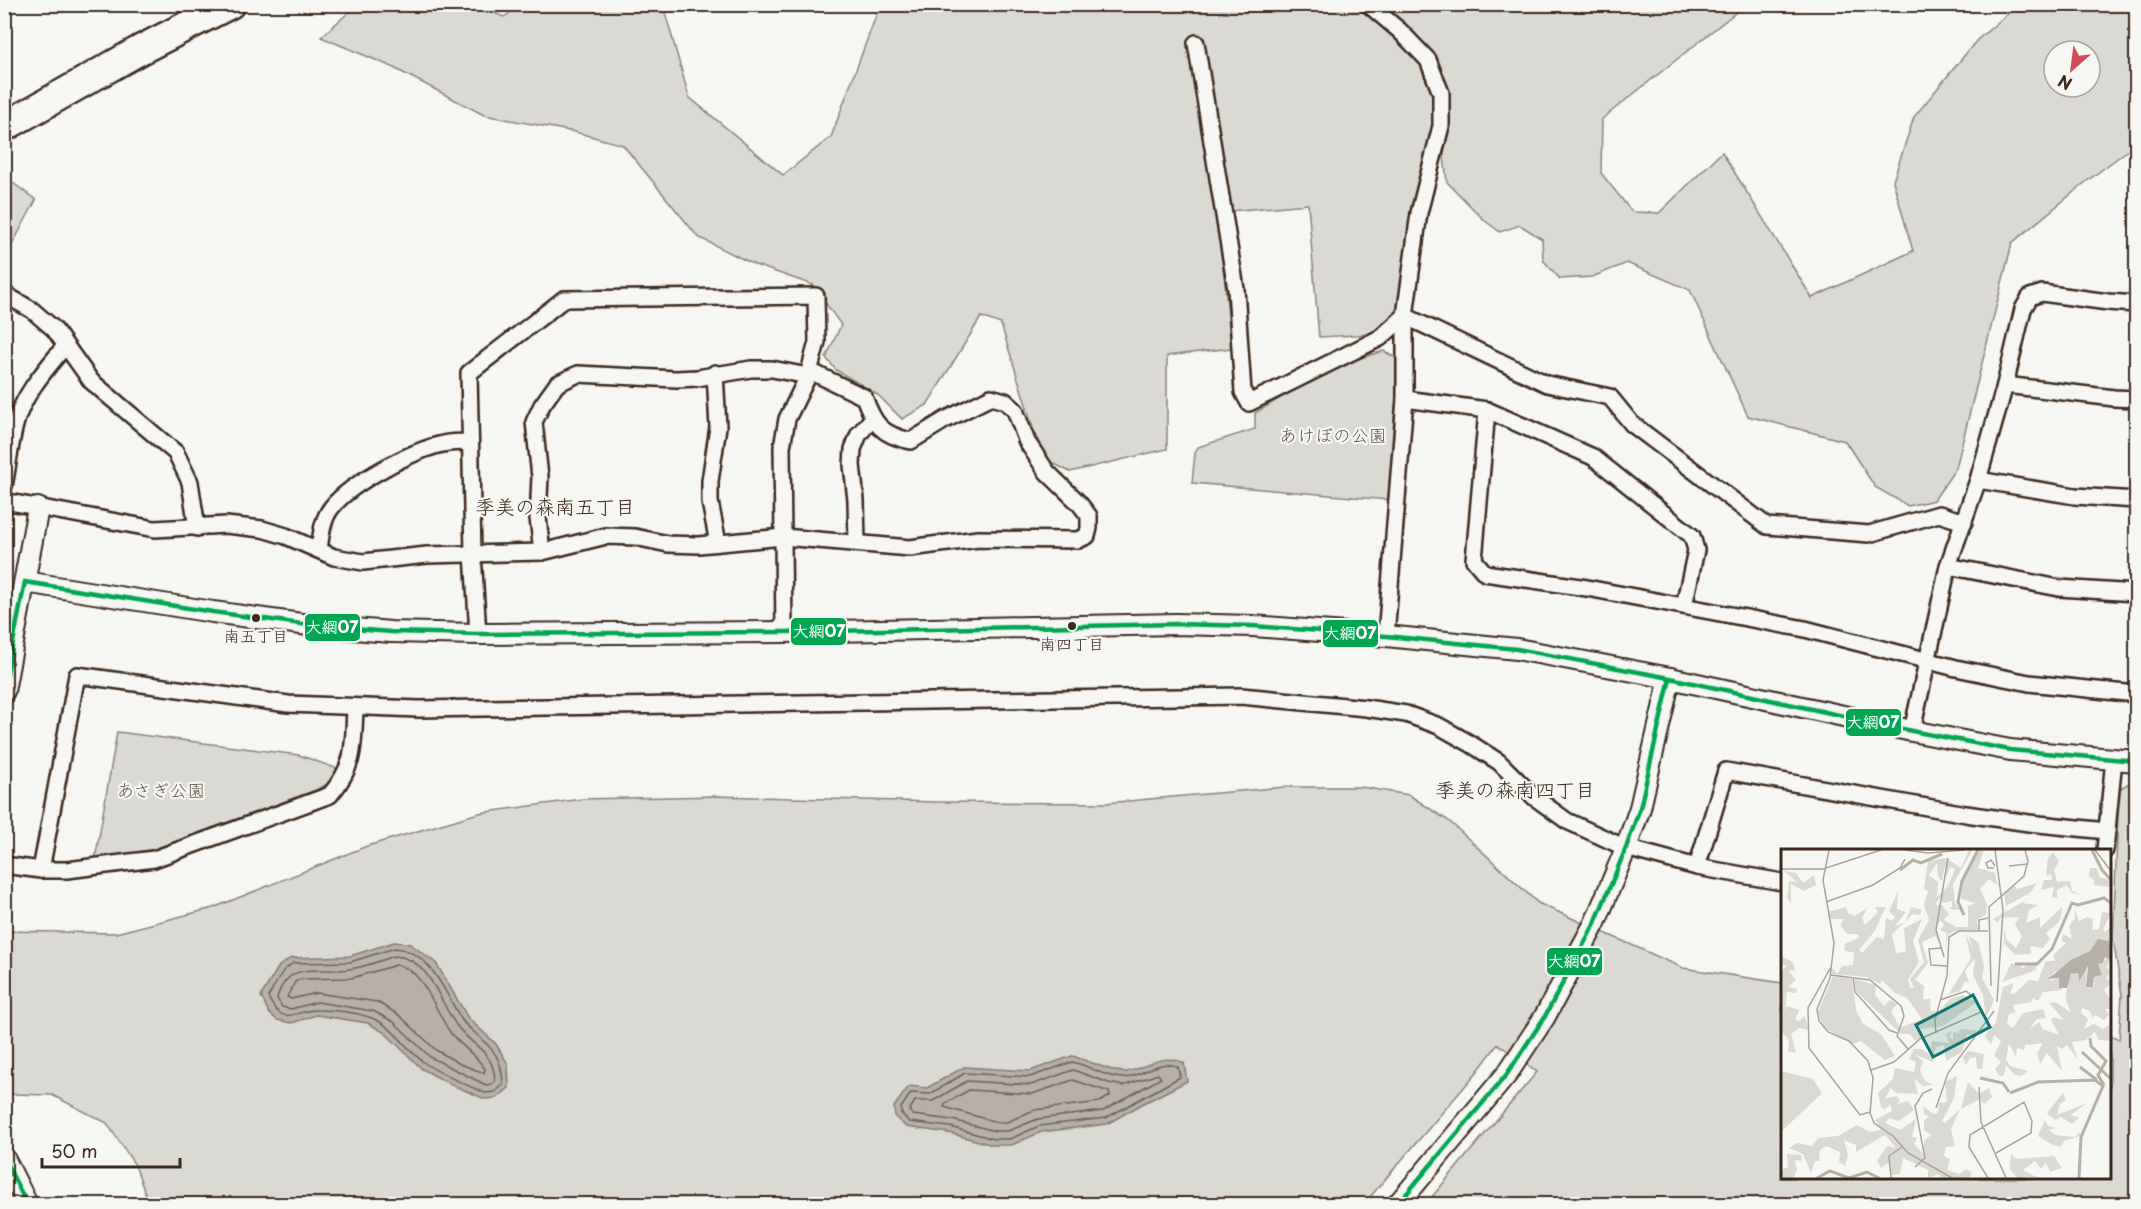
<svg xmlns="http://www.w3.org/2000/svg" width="2141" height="1209" font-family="'Playpen Sans','Klee One',sans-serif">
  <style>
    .green { fill: #dad9d3; stroke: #8a8278; stroke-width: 1.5; fill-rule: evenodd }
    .water { fill: #b6b0a9; stroke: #857a71; stroke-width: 1.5 }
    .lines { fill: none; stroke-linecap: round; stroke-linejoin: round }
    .shore { stroke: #6c6056; stroke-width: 1.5 }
    .minor-casing { stroke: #3b2a1e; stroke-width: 20 }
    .tertiary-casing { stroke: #3b2a1e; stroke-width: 24 }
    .motorway-casing { stroke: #3b2a1e; stroke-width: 33 }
    .minor { stroke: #f6f6f2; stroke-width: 15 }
    .tertiary { stroke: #f6f6f2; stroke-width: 20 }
    .motorway { stroke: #f6f6f2; stroke-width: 28 }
    .bus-1-casing { stroke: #f6f6f2; stroke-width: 9 }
    .bus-1 { stroke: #00a651; stroke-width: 4.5 }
    .bus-dot { fill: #3b2a1e; stroke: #f6f6f2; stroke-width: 2 }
    .labels { text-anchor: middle; stroke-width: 4.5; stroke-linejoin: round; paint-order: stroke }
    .bus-label { font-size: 16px; fill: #3b2a1e; stroke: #f6f6f2 }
    .park-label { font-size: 18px; fill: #63564b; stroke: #f6f6f2 }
    .neighbourhood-label { font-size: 20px; fill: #3b2a1e; stroke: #f6f6f2 }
    .inset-river { fill: none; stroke: #b6b0a9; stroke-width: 3 }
    .inset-road { fill: none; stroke: #aba49d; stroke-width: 1.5 }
    .view { fill: #0f766e; fill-opacity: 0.15; stroke: #0f766e; stroke-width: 3 }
    .inset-edge { fill: none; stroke: #3b2a1e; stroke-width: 3 }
    .line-badge { stroke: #f6f6f2; stroke-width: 2 }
    .badge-label { font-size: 16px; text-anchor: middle; font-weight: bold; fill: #fff }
  </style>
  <rect width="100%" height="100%" fill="#f6f6f2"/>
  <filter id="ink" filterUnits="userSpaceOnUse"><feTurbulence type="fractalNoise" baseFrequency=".0167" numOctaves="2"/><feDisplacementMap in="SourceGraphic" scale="12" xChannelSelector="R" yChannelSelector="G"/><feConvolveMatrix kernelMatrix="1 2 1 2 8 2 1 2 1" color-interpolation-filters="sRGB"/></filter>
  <g filter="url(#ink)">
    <g class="green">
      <path d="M357,5h118l29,12 17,-12h142l26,92 94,78 48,-38 49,-132h865l-143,114 -1,54 31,39 27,1 63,-61 90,146 101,-47 -20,-70 21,-64 63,-77 41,-35h118v139l-49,37 -75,62 -56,225 -22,32 -26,6 -33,-19 -30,-46 -97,-25 -58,-126 -63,-27 -35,14 -32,2 -17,-19 -1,-21 -22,-14 -20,7 -16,-12 -37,-38 -8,-67 -36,187 -28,32 -56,3 -11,-133 -90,8 13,136 -64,8v93l-97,23 -21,-11 -14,-27 -34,-110 -20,-7 -54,88 -25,14 -24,-24 -42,-25 -10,-12 15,-33 -28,-40 -58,-20 -57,-28 -75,-92 -48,-13 -91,-17 -94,-49 -69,-29zM2054,51h36v36h-36z"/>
      <polygon points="5,177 36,200 5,258"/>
      <path d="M1384,351l15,9 -11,140 -196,-17 3,-30 3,-6 57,-18v-16c40,-23 83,-51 129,-62z"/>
      <polygon points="117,732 299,755 341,770 333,781 316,790 155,849 95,860"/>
      <polygon points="2136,779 2136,1204 1426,1204 1537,1072 1498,1044 1477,1072 1364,1204 149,1204 135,1165 107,1123 52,1095 11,1094 4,1068 4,931 116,933 213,908 367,846 479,813 582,799 717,796 935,802 1105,803 1285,787 1361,787 1409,795 1449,821 1538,903 1683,968 1782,983 1782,1178 2110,1178 2110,1036 2119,1040 2122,995 2113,939 2119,789"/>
    </g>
    <g class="water">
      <polygon points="394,942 410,944 436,963 468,1018 496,1044 508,1064 509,1088 497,1098 485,1099 450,1084 422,1069 385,1033 368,1023 316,1015 292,1023 277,1020 269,1013 261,996 279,966 291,958 350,956"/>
      <path d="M1072,1056c13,3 43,18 54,16 20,-4 36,-20 58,-9l3,18 -45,23 -35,20 -66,8 -29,13h-19l-44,-12 -43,-6 -11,-10 -1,-10 15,-21 18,2 37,-21 66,4z"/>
    </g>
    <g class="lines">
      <g class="shore">
        <path d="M395,948c38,4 49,45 67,72 3,5 9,9 13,13 20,18 27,25 28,52l-8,7 -10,1c-20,-9 -41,-17 -59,-29 -20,-14 -32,-39 -57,-47 -15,-5 -35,-7 -51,-7 -25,-1 -34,20 -50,-13l15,-26 10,-8 57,-1z"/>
        <path d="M395,956c35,2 44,46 62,70 15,21 37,24 38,55l-3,3 -6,1 -56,-28 -36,-35 -21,-11 -56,-9 -26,7 -9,-2 -5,-9c12,-40 42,-24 73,-29 15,-2 31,-9 45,-13z"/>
        <path d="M396,965c27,2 40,48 54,67 10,14 26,22 35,37l-1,4 -24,-9 -24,-14 -37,-35 -22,-13 -60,-9 -26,6 -4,-2 8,-15 5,-3 52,-1z"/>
        <path d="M1072,1062c17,3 33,16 51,16 18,0 36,-21 55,-11l2,10 -74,41 -67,8 -29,13h-16l-44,-12 -41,-5 -8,-9v-5l10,-15 19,1 35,-21 65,4z"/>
        <polygon points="1073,1070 1109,1083 1123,1086 1158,1074 1161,1078 1103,1111 1038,1119 1008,1131 995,1131 952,1120 913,1115 909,1111 915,1101 933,1101 967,1081 1031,1085"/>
        <polygon points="1073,1080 1109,1092 1110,1096 1100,1102 1034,1110 1007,1122 996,1122 944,1107 945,1104 969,1090 1032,1094"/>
      </g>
      <g class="minor-casing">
        <g id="minor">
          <polyline points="1368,4 1400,31 1428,60 1441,93 1441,126 1419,213 1405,316 1405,399 1386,636"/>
          <polyline points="1196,43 1236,289 1243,392 1249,403 1380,338 1405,316 1547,384 1610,397 1632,424 1767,526 1869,534 1939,514 1964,522"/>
          <polyline points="4,294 32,310 54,329 91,381 176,453 190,482 197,528"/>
          <polyline points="715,373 718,427 710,481 710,502 718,543"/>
          <polyline points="2005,385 2114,398 2136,399"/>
          <polyline points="1405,399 1487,410 1593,457 1692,536 1696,550 1684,606"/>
          <polyline points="1487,410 1474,560 1485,573 1587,588 1805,629 1956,668 2029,683 2136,694"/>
          <polyline points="1978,480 2075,496 2136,500"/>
          <path d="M4,486c4,-20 6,-41 11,-61 7,-29 31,-56 50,-79"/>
          <path d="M4,501l151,28 71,-4 36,4 24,7 48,21 29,5 64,-7 115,-3 64,-16 29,1 33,7 31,1 84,-8 127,11 68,-9 100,1 9,-4 2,-8v-12l-10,-13 -32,-31 -20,-30 -12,-32 -10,-9 -14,-4 -46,23 -34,21c-30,-6 -37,-17 -47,-44l-54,-26"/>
          <polyline points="857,542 856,500 852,465 853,449 859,434 872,419"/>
          <path d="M319,550c2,-14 3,-31 13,-43 19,-24 81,-57 111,-63 8,-2 18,-2 27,-2"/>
          <polyline points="542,552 538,518 540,477 534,422 542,405 557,384 578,374 676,379 697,378 751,369 772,369 808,376"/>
          <polyline points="1948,566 2059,588 2136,593"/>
          <polyline points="478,634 473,554 469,373 564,299 816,296 817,342 808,376 787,419 782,447 784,632"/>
          <polyline points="1912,731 1948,566 1978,480 2005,385 2023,309 2030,297 2042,293 2108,302 2136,304"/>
          <polyline points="2105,850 2114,759"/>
          <path d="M4,865l37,5h26l87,-11 176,-64c26,-31 23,-48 25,-87"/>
          <polyline points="1697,867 1726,771 1966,814 2029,823 2107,831"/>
          <polyline points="41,870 77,675 288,704 419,709 1241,696 1366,708 1406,714 1439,726 1471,744 1499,762 1534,797 1567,821 1626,848 1697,867 1782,882"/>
        </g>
      </g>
      <g class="tertiary-casing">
        <g id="tertiary">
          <polyline points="25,582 213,612 316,626 391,632 478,634 784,632 1176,624 1253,626 1386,636 1517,649 1670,678 1912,731 2010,750 2136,761"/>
          <polyline points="4,691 38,508"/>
          <polyline points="4,1158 27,1204"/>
          <polyline points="1398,1204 1507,1074 1544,1018 1595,923 1626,848 1640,808 1670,678"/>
        </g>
      </g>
      <g class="motorway-casing">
        <polyline id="motorway" points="4,127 140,50 230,4"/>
      </g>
      <use href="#minor" class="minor"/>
      <use href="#tertiary" class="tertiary"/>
      <use href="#motorway" class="motorway"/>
      <g class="bus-1-casing">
        <g id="bus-1">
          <polyline points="25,582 213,612 316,626 391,632 478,634 784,632 1176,624 1253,626 1386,636 1517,649 1670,678 1912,731 2010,750 2136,761"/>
          <polyline points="4,688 25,582"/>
          <polyline points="4,1159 27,1204"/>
          <polyline points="1398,1204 1507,1074 1544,1018 1595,923 1626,848 1640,808 1670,678"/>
        </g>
      </g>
      <use href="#bus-1" class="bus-1"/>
    </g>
  </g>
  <g class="bus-dot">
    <circle cx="256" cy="618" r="5"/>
    <circle cx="1072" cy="626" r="5"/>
  </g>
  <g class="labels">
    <g class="bus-label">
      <text x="256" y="642">南五丁目</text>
      <text x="1072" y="650">南四丁目</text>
    </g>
    <g class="park-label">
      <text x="1333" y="442">あけぼの公園</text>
      <text x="161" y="797">あさぎ公園</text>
    </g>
    <g class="neighbourhood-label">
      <text x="555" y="514">季美の森南五丁目</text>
      <text x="1515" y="797">季美の森南四丁目</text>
    </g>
  </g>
  <g transform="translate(1781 849)">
    <rect width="330" height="330" fill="#f6f6f2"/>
    <path d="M188,1l3,1 -19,33 2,19 5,7 -12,-1 4,-2v-6l-9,2 -3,-6 -5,8h7l7,9 -5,6 12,7h12v-21l8,-3 -15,-4 2,-23 16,-26h5l-6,18 17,5 2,12 -8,-6 -9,10 7,15 -1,10 -9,6 1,10 -23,1 -7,4 -3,14 2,-16 -7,-3 4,-5 -3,-4 -5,4 4,19 -5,-8 -13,6 6,21 -13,17 9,6 -1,13h7l1,12h8l11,-12 13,-4 14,7 -34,24 -23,3 3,7 -8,5 -5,-7h-9l-45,-43 -2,-12 22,6 -1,10 9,11 6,-6 7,4 -6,7 9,17 22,-9 -15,-21 -12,-5 -13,-13 -2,4 -14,-7 -33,-3 -1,-1v-5l5,6 5,-8 11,-1 1,-12 -10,-3 1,-6 15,-7 -3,-3h-10l-6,-8 2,-7h-14l-1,-7 18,-5 2,6 7,3 12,-8 -5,10 3,7 13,-13 -3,-5h11l-12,25 -15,18 3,3 15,-16 7,2 2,-21 6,3 3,-4 -6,-6 9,-20 -1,18 9,3 -11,14 10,-4 6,-15 11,3 -2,5 -7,-1 -21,20 4,19 10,-1 -2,-24 18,-9 -9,22 6,21 -11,17 2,9h4l-4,-9 14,-17 -6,-22 11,-20 -5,-15 4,-14 -4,-2 4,-28 18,-3 15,10zM156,14l1,13 4,5 3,-16 2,12 3,-10 5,2 -7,17 -11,11 1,-15 -9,-7zM272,3l6,9 -5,9 3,12 13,-1 2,10 7,3 -7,-1 -5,-8 -10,5v8l-5,-1 2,-10 -13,3 3,-10h8l-1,-7 -4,3 -1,-3 2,-15zM309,19h7l2,9 11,3v7l-16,-2v-5l-5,-4zM3,22l12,2 7,10 11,-8 2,10 -12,6 -13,-7v20l-4,-7 2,-16 8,1zM256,34l-7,10 -24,13 -2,-13 10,-8 3,4zM252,47l-11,7 16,2 -9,5 -3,13 14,-6v11l22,-21v5l-3,10 -13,11 4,6 -7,9 -13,-2 1,8 -16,1 -11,-12v-14l2,10 10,9 6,-12 -7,-11 4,-8 -19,1 -2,5 -5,-4zM294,61l4,11 8,-4 6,2 -1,11 7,-1 3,-17 9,1 -8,16 2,3 6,-5 -3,14h-11l-7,10 -37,22 -3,8 9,-3 3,12 -19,2 -5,9 -5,-3 -2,4 -18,3 2,7 -6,2 -2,10 6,4 10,-15 20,-4 3,9 -9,1 -8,10 10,-7 4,7 16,6 -8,-15 2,-3 11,3 -15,-17 7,-1 15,11 -5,-13 2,-23 9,-5 2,10 8,-16 -1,21h8v-10l7,-2 -3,-11 5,-1 4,-6 4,3 -5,7 5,5 -5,6 5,5 -7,7 7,10v9h-6l4,6 -5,5 -9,-5 -2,3 -3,-7 -8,-3 -1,5 7,6 -4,10 10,-5 9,5 6,-4 2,16 -12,-1 -4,-8 -9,8 -14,2 6,18 -11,-15 -5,4 -5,-3 5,25 -15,-18 -7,11 -3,-11 6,-10 -18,2 -1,5 -7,-2 -1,9 -7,-14 -3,17 4,6 18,5 -7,5 -6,-1 -9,-10 -2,10 -4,2 -5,-8 6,-7 -7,-7 7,-14 -7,-6 -3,10 -6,-9 11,-14 7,-35 11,-4 -4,10 4,1 15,-14 9,1 8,-20h9l-2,-6 13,-12 -4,-2 1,-7 9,5 -3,-13 6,-8zM184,83l8,19 -4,-15 9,6 6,24 -2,12 12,22 -8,18 -3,-23 -10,-20 2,-17 -10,13 4,12 -4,-2 -5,10 -11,3 22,-36zM0,107l12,6 2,9 -7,-1 8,10 -8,7 9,2 -1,4 -9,-1 -2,19 2,-5 12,4 -4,10 5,1 4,-5 5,14 -10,-2 -8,6 5,19 -8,-2 1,-11 -7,-8 -1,-66 1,4 5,-4 -5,-1zM253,113l3,1 -1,7 -34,12 9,-18 8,-1 3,5zM52,127l19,3 4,31 7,14 18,10 14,22 -10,4 -24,-19 -8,3 -30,-17 -5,-15zM179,180l21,2 -7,7 -7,-4 -5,18 -16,9 -2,-16 -8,2 -3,15 -19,-8 9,7 -3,9 5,11 8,4 -10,1 -9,-8 4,16 -22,-1 -5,-5 -6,11 12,-3 3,5 -3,3 11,-3 6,9 -15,11 -10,-3 -4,5 15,7 16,-11 -4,18 5,1 -3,6 10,11v-14l7,-6 -7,-5v-10l5,-3 -5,-3 -1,-8 10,8 5,-1 1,-10 8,-1 -2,-20 12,-6 -3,22 -12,23 3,2 15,-14 -9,21 4,16 -9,1 -2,9 6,3 -3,11 13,4 6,-5 6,3 -2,6h-29l-2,-4 -11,4v-8l-25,-12 -3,16 -9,1 -3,-12 -7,5 -4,-7 10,-15 9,2 -11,-13 -29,17v-7l-12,-5 4,15 -3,11 -6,-4 1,-10 -14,-6 -6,4 -1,11h-4l-4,12 -8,-19 -14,-6 8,-5 15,3 6,-8 20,-2 19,-11 13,7 11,-2 -6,-10 17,-9 -2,-7 -5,6 -4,-3 -3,-14 15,-14 2,-11 19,4 2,-10 -7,-3 5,-10h8l8,6 2,-14 17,2 -3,-9 6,-3 -3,6 4,3v-8l6,1zM187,202l16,3 -2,15h-5l-1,-12 -6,1 -4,7 -3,-8zM0,222l32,8 9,14 -41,39zM187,233l11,12 10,-6 3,9 -8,7 -4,-5 -19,10zM282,244l3,7 -6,4 -3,11 30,-12 -16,12 8,3 -7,6 -11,-7 -6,3 -8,-7zM264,271l3,6 8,2 -7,2 6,5 20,2 5,-5v4l-16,5 -3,6 -8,-2 -15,-9zM6,305l14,1 1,6 -7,-1 2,10 -4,8h-12v-8l7,-3zM230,305l5,5 38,-3 8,12 -12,4 -4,-10 -5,7 -6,-8 -12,9 13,7 -19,1 -7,-9z" fill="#dad9d3" fill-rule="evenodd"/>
    <path d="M328,88l2,23 -6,-3 -2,6 -5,1 4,11 -8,2 -1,10h-7l2,-21 -9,16 -1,-9 -7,1 -4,14h-8v-10l-11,1 23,-19 19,-9 8,-12 10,2z" fill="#b6b0a9"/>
    <path class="inset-river" d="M311,1l10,20 9,10M119,21l13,-10 8,3 21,-9M183,66l-6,-13 4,-21 16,-31M234,115h22l15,-15 20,-46 6,2 26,-7 7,5M309,189l1,8 15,15 -8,14 6,10M301,203l29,27M299,218l17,13M199,229l23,5 6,9M229,244l28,-11 57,-2 8,6 -22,51 -2,41M36,329l13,-7 19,7 18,-6 12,6"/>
    <path class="inset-road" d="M48,1l-6,30 11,63 -4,35 -13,31 2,12 9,11 21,9 19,20 5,17 -3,35 4,10 19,13 15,17 44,25M124,1l23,3 36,-3M214,1l8,60 -6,92M314,1l16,21M228,17l19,-2M213,19h-6l-2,-5 5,-3 4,6M0,20h42l58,-19M45,53l47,-17 27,-17 5,-9M198,82v-11l9,-2M161,99l-13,1 2,16 17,1M163,108l-8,-27 12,-72M50,118l-23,41 1,40 51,67 10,-3M50,126l39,5 31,26 3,10 -7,20 11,13M72,128l2,15 34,38 8,3M210,137l-2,-79 35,-31 4,-15 -3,-11M159,151l26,-9 10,8 6,15M155,184l-1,-13 12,-44 2,-39 10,-6h29M90,221l23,-8 26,-23 61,-27M198,238l2,35 25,56M155,259l12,-35 46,-62M134,318l10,-9 -10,-52 8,-13 9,-4M110,329l-2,-22 13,-9M207,329l-19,-31 1,-12 54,-33 8,19 -1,12 -35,20"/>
    <path class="view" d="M192,146l17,32 -57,30 -17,-32z"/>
    <rect width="330" height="330" class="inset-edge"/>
  </g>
  <g class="line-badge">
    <rect x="304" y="613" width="57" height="29" rx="6" fill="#00a651"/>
    <rect x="790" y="617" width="57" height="29" rx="6" fill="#00a651"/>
    <rect x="1322" y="619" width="57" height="29" rx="6" fill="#00a651"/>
    <rect x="1845" y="708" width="57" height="29" rx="6" fill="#00a651"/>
    <rect x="1546" y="947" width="57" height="29" rx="6" fill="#00a651"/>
  </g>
  <g class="badge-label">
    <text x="332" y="633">大網07</text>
    <text x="819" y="637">大網07</text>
    <text x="1350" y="639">大網07</text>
    <text x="1873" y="728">大網07</text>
    <text x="1574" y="967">大網07</text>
  </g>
  <rect width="2141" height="1209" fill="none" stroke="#f6f6f2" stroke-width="24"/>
  <rect x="12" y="12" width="2117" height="1185" fill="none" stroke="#3b2a1e" stroke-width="2" filter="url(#ink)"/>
  <g transform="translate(2072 69) rotate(208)"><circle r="28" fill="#f6f6f2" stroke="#aba49d" stroke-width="1.5"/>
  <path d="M0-4.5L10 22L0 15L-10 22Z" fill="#d1495b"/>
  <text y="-9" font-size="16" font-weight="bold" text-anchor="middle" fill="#3b2a1e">N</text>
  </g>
  <path d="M42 1158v9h138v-9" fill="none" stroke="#3b2a1e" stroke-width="3"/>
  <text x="51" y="1158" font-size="18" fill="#3b2a1e" stroke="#f6f6f2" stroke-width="4.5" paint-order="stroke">50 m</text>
</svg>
